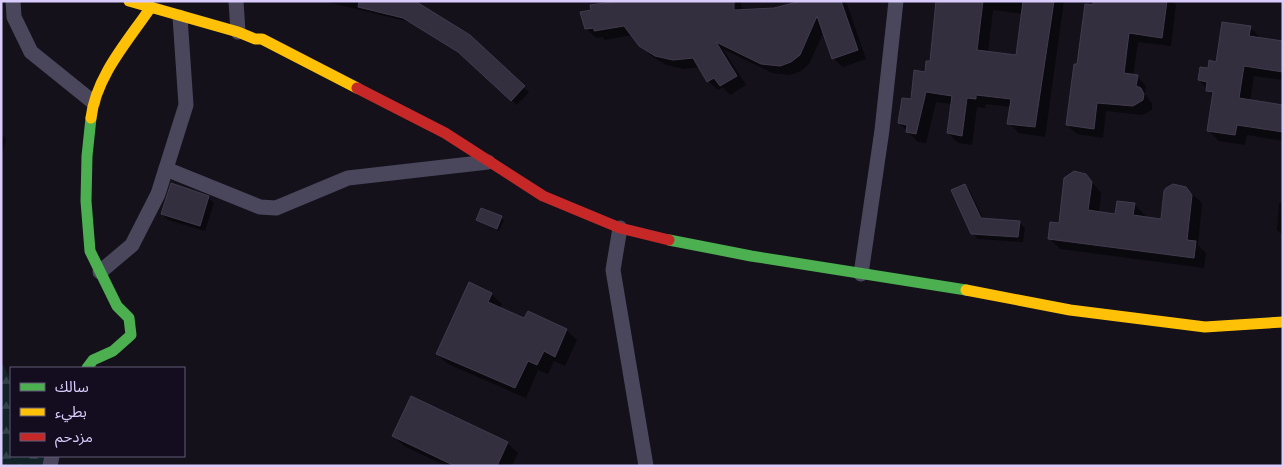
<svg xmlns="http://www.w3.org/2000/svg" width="1284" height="467" font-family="'Source Sans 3','Noto Sans Arabic',sans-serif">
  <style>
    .forest { fill: url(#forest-firs) }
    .shadow { fill: #0007; fill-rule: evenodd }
    .building { fill: #342f3e; stroke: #423b4f }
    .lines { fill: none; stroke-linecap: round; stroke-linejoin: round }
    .street { stroke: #4a475c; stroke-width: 15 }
    .fast { stroke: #4caf50; stroke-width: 11 }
    .slow { stroke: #ffc107; stroke-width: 11 }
    .jam { stroke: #c62828; stroke-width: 11 }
  </style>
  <defs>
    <pattern id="forest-firs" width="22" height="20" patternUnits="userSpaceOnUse" patternTransform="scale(1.25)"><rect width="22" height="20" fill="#112327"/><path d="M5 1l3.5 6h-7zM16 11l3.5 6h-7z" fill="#334247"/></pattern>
  </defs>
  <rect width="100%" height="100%" fill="#14111b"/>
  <polygon class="forest" points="1,361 11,380 11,456 50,456 55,466 1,466"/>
  <g class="shadow">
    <polygon points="323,1 412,1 472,38 529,92 517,105 465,57 410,22"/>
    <polygon points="607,1 741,1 742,11 758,11 806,1 846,1 866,59 843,67 833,58 824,31 809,64 801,71 790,75 772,73 723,49 746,85 730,95 723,87 718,90 708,81 700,67 684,69 666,65 650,55 632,35 605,40 602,37 596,38 587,29 618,5"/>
    <path d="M941,1h123l-19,136 -26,-4 -10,-10 2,-16 -25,-3 -1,4 -8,-1 -5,38 -14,-2 -10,-10 4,-29 -16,-2 -10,41 -8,-1 -19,-19 32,-60zM993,10l30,4 -6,42 -29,-4z"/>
    <polygon points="1095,1 1172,1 1176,5 1171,46 1138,42 1133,76 1137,76 1146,86 1145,94 1152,104 1152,110 1142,115 1106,111 1103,138 1077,134 1067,125 1078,66"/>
    <polygon points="1250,27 1260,38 1283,43 1283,80 1254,76 1250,101 1283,106 1283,141 1247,135 1245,145 1219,141 1209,131 1214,97 1199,80"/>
    <polygon points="1,134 6,139 1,160"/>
    <polygon points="1086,175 1101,193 1099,213 1116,215 1134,204 1145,215 1144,218 1162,220 1169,187 1182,186 1191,193 1202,203 1198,245 1206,253 1204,268 1060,249 1050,239 1060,225"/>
    <polygon points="964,185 970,191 984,220 1019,222 1025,228 1023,242 978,239 972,233"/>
    <polygon points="208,198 214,203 205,231 168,220 162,214"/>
    <polygon points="1279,203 1283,203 1283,235 1277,230"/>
    <polygon points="501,218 504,220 499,231 477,220"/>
    <polygon points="491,294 502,304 500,308 525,320 566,330 577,340 565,366 554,361 548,374 538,370 526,398 448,364 437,354"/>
    <polygon points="394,436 507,443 518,453 512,466 446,466 404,446"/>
  </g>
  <g class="building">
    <polygon points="359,1 415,1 470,35 525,86 511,101 458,52 403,18 358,7"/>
    <polygon points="619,1 734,1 734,10 774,8 801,1 841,1 858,50 832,59 817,16 800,55 791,62 780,66 761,64 716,42 737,76 720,86 714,78 707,82 693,58 673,60 655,56 639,46 624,26 594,31 594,28 585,29 580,12 591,10 590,5"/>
    <polygon points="936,1 983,1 977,50 1016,55 1023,1 1054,1 1035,127 1007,124 1011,99 976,95 976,99 967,98 962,136 947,133 952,96 926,92 916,134 906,132 907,125 898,123 902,98 911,99 914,70 925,72 926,61 930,61"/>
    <polygon points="1093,1 1167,1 1162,38 1129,33 1124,73 1138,75 1136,86 1141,88 1144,94 1143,100 1133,106 1097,103 1094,129 1066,125 1074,64 1077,64 1085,4 1093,5"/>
    <polygon points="1222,22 1251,26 1249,36 1283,41 1283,72 1244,66 1239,98 1283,105 1283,132 1237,125 1235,135 1207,131 1213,92 1206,91 1207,82 1198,80 1200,67 1208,68 1209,60 1216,62"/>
    <polygon points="1074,171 1086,174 1092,182 1088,210 1115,214 1117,201 1135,203 1133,215 1161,219 1164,191 1166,188 1173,184 1186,187 1192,195 1187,240 1196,241 1194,258 1048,239 1050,222 1059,223 1064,178"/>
    <polygon points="171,183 209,196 200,226 161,214"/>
    <polygon points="965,184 981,218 1020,221 1018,237 971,234 951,190"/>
    <polygon points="481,208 502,216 497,229 476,220"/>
    <polygon points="469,282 492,293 488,302 524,318 528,311 567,329 555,357 544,351 537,365 528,361 515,388 436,354"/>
    <polygon points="411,396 508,442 497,466 455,466 392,436"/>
  </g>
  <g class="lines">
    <g class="street">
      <polyline points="13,1 14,17 31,52 93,102"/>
      <polyline points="236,1 238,32"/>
      <polyline points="166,169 260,207 276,208 348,178 488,162"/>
      <polyline points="620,228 613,270 646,466"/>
      <polyline points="100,272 132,245 158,194 186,105 180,17"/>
      <polyline points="861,274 882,130 896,1"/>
      <polyline points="50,466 52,456"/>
    </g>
    <g class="fast">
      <polyline points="669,240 751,256 966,290"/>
      <polyline points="87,368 93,360 113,351 131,335 129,318 117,306 90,251 86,201 87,156 91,118"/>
    </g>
    <g class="slow">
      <polyline points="129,1 238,32 255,39 262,39 357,88"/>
      <path d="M91,118c5,-42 37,-77 60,-111"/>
      <polyline points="966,290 1070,310 1205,327 1283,322"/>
    </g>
    <polyline class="jam" points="357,88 445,133 543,196 620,228 669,240"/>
  </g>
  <rect width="1284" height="467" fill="none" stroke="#dacdfd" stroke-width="5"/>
  <rect x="10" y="367" width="175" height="90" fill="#130d1f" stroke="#635a78"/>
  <rect x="20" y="383" width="25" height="8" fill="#4caf50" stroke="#635a78"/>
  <text x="55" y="392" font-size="15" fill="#dacdfd">سالك</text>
  <rect x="20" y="408" width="25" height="8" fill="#ffc107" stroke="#635a78"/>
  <text x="55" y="417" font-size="15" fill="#dacdfd">بطيء</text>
  <rect x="20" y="433" width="25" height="8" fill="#c62828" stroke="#635a78"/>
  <text x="55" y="442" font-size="15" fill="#dacdfd">مزدحم</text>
</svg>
